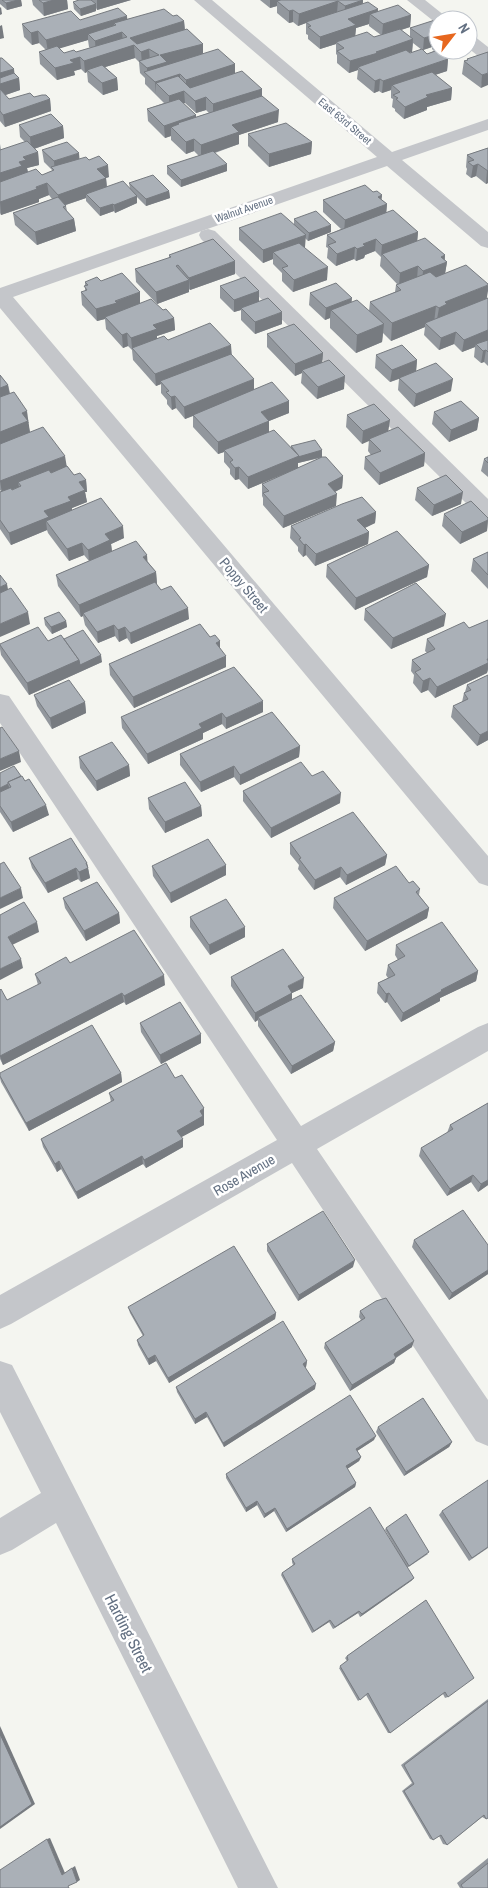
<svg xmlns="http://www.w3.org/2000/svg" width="488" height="1888" font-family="'Archivo Narrow',sans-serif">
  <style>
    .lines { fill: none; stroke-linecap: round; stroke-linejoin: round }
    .minor { fill: #c4c6ca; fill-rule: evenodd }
    .wall { fill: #92979d; fill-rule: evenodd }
    .shaded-wall { fill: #777b80 }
    .building { fill: #aab0b7; stroke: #777b80 }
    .labels { text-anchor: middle; stroke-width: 5; stroke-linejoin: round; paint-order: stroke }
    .far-street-label { font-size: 11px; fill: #637082; stroke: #fff }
    .street-label { font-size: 14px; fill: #637082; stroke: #fff }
    .near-street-label { font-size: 16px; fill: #637082; stroke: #fff }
  </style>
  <rect width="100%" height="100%" fill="#f4f5f0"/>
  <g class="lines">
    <g class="minor">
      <polygon points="194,0 212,0 392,152 488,119 488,130 402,160 488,232 488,248 481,246 387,166 13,297 488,856 488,886 479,883 0,308 0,288 377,157"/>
      <polygon points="407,0 425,0 450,20 438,20 438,24 436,23"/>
      <polygon points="468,35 474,36 488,47 488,60 482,59 468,48"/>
      <polygon points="208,229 215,231 488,499 488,520 480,517 201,239 199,235 201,231"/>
      <polygon points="0,694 9,696 301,1126 478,1027 488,1023 488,1051 317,1149 488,1400 488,1446 476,1441 292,1163 11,1324 0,1329 0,1295 277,1140 0,723"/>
      <polygon points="0,1361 12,1365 278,1888 238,1888 56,1523 12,1550 0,1555 0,1518 41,1493 0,1412"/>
    </g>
  </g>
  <g class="wall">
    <polygon points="0,0 21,0 22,6 7,10 0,4"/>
    <polygon points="32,0 67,0 68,9 44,16 33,5"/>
    <polygon points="79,0 131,0 97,10 96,8 96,11 81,16 74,9 73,2"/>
    <path d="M260,0h103v4l15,5v2l33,4 -1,12 -9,3 9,7v-9l28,-8v30h26l-1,4 -15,5 -1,12 -12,4 17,13 -1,12 -24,7v3l-23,9 -9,-8v-2l-3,-2 1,-8 -2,-1v-8l-9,3 -3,-2 -5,2 -17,-14 1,-9 -9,3 -12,-10v-8l-1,-1v-10l-16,5 -12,-10v-4l-2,-1v-11l-8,3 -5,-4 -4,1 -12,-10v-7l-7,2zM369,24v2l12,9 -7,2 -19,-1 1,-8zM413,43l9,7 -12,3 -1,-1h3zM432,47v2l2,2 -7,3 -4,-4z"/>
    <path d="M173,16l11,5 1,9 18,14v10l32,10v9l27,16v7l16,26 -39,13v9l-24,9 12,18 -46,16 -14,-13v-8l32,-10 -5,-5 -8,3 -15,-14v-4l-6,2 -17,-17 -1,-12 17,-6 -19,-19v-6l-5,-5 -1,-11 -4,-4 -30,9 12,11 1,12 -15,5 -15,-13 -1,-10 -2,1 -4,-4 -7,2 1,4 -18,5 -17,-16 -1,-12 7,-2 -7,-7 -7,2 -8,-8 -2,-13 58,-4 47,-1zM88,40l1,7 1,1 -14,4 -12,1 -5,-5zM183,103h2l11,10 10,-3 3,3 -13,4v-2z"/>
    <polygon points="488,52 481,88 462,74 464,61 467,60 467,59"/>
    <polygon points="0,58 14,69 14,74 19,78 20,90 5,95 9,99 34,97 50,99 51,111 5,127 0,121"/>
    <polygon points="19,125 63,126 64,138 34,149 38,152 39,165 27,168 28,172 42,175 52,171 52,170 44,162 42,150 79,159 89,160 109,177 106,178 107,187 130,189 129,183 169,191 170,198 146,206 137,197 137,203 115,213 114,211 100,216 86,201 86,198 66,205 66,206 67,211 74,219 76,231 37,245 15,225 13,213 52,199 49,195 39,199 39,202 1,215 0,213 0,144 1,150 25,142 20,137"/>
    <polygon points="248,134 312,142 311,154 269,167 248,146"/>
    <polygon points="488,148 488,183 486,184 476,176 471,178 466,174 467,169 466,167 467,155"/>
    <polygon points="373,192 382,195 381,199 387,204 386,213 418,232 417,241 445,255 445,260 447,262 445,273 487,299 488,298 488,366 484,362 481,363 474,357 475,347 462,352 454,344 439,350 424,335 425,327 391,341 383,333 382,342 356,353 330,328 330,318 325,320 309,305 310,293 352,302 369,311 370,302 395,292 396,285 398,285 380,266 381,257 375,251 365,255 364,258 356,261 354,259 336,266 327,258 328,248 326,247 327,235 341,229 323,212 323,200"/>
    <polygon points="294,219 331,232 308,241 305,238 305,247 304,247 327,280 293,292 282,281 282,273 273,264 273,259 263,263 239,240 239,228 294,224"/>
    <polygon points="169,255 235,274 190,290 189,289 189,292 157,304 136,282 135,269 169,258"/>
    <path d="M101,281l39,11v11l23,7 11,8 1,12 -18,6v2l75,17 22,35 35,11v12l-20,8v11l22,16v-2l31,4v7l21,19 -1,12 -7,4 1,14 -53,22 -20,-23v-7l-1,-2v-12l21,-10 -35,15 -9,-10 -4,1 -5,-6v-5l-6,-7v-10l-6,2 -25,-27v-11l-8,3 -9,-11 -4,2 -5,-6v-4l-6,-7v-9l-5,2 -23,-26 -1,-10 -4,-4 -5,2 -17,-19 -1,-10 -8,2 -15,-16 -1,-13 4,-1v-9zM320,458l-22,10v-5z"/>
    <polygon points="220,286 259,291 259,301 282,324 255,334 241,320 241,310 234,312 220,298"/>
    <polygon points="267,334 323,353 322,362 344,389 317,399 301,383 302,373 295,376 267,347"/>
    <polygon points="376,355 417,360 416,371 451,391 414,407 398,390 399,379 390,382 375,368"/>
    <polygon points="0,375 8,385 10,393 29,423 28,423 30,432 67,466 74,475 86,480 87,492 85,492 87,502 72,508 72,510 124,538 111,544 112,551 148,562 156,572 157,584 156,584 189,619 131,644 127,638 119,642 115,636 98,643 85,625 83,616 81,617 58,586 56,575 89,561 84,555 69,561 48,533 47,530 11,545 0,529 0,492 1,491 0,490"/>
    <polygon points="434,412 479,418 477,430 449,442 432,424"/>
    <polygon points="347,415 389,431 425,453 424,466 379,485 364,469 365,457 371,455 368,451 369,440 362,444 346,427"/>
    <polygon points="488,457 488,477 481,471 484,459"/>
    <polygon points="417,488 461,504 432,516 415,500"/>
    <polygon points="376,512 375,523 365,528 369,532 368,544 315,566 306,555 303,557 298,551 298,547 290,538 291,526"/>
    <polygon points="444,514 488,518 487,531 460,544 442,526"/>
    <polygon points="488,552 488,589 471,571 473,559"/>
    <polygon points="327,565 429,565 427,577 355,610 326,577"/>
    <polygon points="365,609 444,626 391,649 364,620"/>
    <polygon points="44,618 66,621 67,627 52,634 45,625"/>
    <polygon points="488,620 488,669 487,673 435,698 428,690 421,693 413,683 414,675 411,671 412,660 427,653 425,651 427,639 469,628"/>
    <polygon points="210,637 220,641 220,648 226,667 134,708 110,675 109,664"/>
    <polygon points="64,639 102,662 29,695 1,655 0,649 0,644 48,641"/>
    <polygon points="488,675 488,740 477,746 451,717 453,706 462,702 464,693 465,692 467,685"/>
    <polygon points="34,695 85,702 86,713 52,729 37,706"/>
    <polygon points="263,712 226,729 222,724 203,733 203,739 148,764 122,728 121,717"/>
    <polygon points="300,746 299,757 240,785 234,777 201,792 180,765 180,754"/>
    <polygon points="79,757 129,765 130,776 97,791 80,768"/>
    <polygon points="0,773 21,776 49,815 13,832 0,812"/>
    <polygon points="312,776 340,803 271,838 243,801 243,791"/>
    <polygon points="148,798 201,806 202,816 165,833 149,809"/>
    <polygon points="290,843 387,855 385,865 346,885 340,877 314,890 298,869 299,865 290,854"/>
    <polygon points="29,858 87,863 90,878 81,882 78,879 48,893 32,868"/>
    <polygon points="152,866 226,875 171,903 153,876"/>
    <polygon points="409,883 420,889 419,895 429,908 427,918 365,951 333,908 334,898"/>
    <polygon points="63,898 119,913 120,923 86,941 65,908"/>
    <polygon points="190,917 245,937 210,955 190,927"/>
    <polygon points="396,945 478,971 476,981 440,998 440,1001 401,1022 387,1002 385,1003 377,993 378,983 388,978 386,975 388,965 398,960 395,955"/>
    <polygon points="70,963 165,985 126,1005 124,1002 3,1065 0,1059 0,990 7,1000 38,985 35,974"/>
    <polygon points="231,977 303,988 292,993 292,1000 335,1042 333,1051 291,1074 258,1026 258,1020 255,1022 231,986"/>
    <polygon points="140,1023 201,1043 161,1064 141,1032"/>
    <polygon points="0,1073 121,1073 122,1082 29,1131 1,1082 0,1078"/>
    <polygon points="175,1078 204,1117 203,1117 204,1125 181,1137 183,1147 146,1168 143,1164 78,1199 61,1169 57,1172 43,1147 41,1139 111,1102 109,1093"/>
    <polygon points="488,1103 488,1185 478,1192 471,1182 447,1196 419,1156 421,1148 447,1133 450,1125"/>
    <polygon points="414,1240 488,1245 488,1274 449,1300 412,1247"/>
    <polygon points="267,1244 353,1267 298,1301 267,1251"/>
    <polygon points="128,1307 276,1313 275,1319 169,1383 156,1361 149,1365 138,1345 137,1340 143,1336 130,1313"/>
    <polygon points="360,1311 412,1347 396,1358 394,1363 350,1391 324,1348 325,1343 361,1320 359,1317"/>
    <polygon points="307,1361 306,1367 305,1368 315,1389 224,1447 207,1417 195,1424 177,1392 176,1387"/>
    <polygon points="378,1427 452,1442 449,1447 404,1476 376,1432"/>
    <polygon points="374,1440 357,1451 361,1457 359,1461 347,1469 356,1483 355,1487 286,1532 274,1511 264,1518 257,1505 246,1512 226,1478 226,1474"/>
    <polygon points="442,1511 488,1548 469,1561 439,1515"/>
    <polygon points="386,1528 428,1554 407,1568 385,1530"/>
    <polygon points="292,1559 414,1578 411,1581 360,1617 358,1613 333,1629 329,1622 312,1633 281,1575 282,1573 293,1565 292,1562"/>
    <polygon points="426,1600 448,1697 445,1698 443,1694 390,1733 388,1733 366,1695 358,1701 339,1668 347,1661 345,1658 347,1656"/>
    <polygon points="488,1699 488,1818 486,1819 482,1817 447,1845 443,1844 439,1836 433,1840 430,1839 402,1791 412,1783 401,1765"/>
    <polygon points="488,1858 488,1888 460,1888 457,1883"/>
  </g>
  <g class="shaded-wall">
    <polygon points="18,0 21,0 22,6 7,10 6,3"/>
    <polygon points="54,0 67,0 68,9 44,16 43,3"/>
    <polygon points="97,0 131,0 97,10"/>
    <polygon points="270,0 294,0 277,1 277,6 270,8"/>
    <polygon points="363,0 362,13 344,19 345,6"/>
    <polygon points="338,1 337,13 306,22 306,23 298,26 299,14"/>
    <polygon points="96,4 96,11 81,16 80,9"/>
    <polygon points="1,7 2,14 0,15 0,8"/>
    <polygon points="378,9 377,19 370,14 369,24 356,28 355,38 336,42 336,44 320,49 320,37 348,19"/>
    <polygon points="293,10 293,22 289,23 289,11"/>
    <polygon points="411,15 410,27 382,36 383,24"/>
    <polygon points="127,16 128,28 114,23 115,32 88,34 88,40 48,52 46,40"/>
    <polygon points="184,21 185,33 134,45 135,58 89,72 87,70 87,72 85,73 84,61 130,38"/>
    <polygon points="2,25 4,38 0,39 0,26"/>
    <polygon points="38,31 39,43 32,45 31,33"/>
    <polygon points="122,32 123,44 96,53 95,41"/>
    <polygon points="438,34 438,41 433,37 432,47 423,50 424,38"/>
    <polygon points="413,39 412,52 377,63 358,67 358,70 349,73 350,61"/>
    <polygon points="203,44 203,56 147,74 147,68 160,55"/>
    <polygon points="149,49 150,62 142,64 141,52"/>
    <polygon points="446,50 464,50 463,54 445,60"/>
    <polygon points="80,57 81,69 74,71 75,75 57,80 55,68 70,60"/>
    <polygon points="448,59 447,71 395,88 392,85 391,90 382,93 383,81"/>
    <polygon points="235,64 235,77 186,92 186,80"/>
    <polygon points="14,69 15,79 19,78 20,90 0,97 0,73"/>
    <polygon points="488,73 488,85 481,88 482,75"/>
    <polygon points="180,74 180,87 156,83 156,94 155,82"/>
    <polygon points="117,78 118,90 103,95 102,83"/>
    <polygon points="380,79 379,91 374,93 375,81"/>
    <polygon points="452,88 451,100 427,107 427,110 404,119 405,107 426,95"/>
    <polygon points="262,89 262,101 213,117 213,104"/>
    <polygon points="184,91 185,103 169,108 169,96"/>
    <polygon points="206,97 206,110 196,113 195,101"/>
    <polygon points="50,99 51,111 5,127 3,115"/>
    <polygon points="279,110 278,122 239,135 239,144 201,157 201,145 232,125"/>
    <polygon points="196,115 196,128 179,124 178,123 178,134 171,127 171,136 165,138 164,126"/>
    <polygon points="63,126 64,138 31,150 30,137"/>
    <polygon points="194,139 194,151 186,154 186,142"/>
    <polygon points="312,142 311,154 269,167 269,154"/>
    <polygon points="38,152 39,165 27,168 28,173 0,186 0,173 19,162 23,157"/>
    <polygon points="79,153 80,166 55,174 54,161"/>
    <polygon points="227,164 227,171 181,187 181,180"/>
    <polygon points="478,164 476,176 471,178 473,166"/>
    <polygon points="108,165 109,177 106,178 107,190 86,194 86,198 59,207 58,195 97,169"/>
    <polygon points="487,171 488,171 488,183 486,184"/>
    <polygon points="47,183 49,195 39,199 39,202 1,215 0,202"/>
    <polygon points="169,191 170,198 146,206 146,199"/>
    <polygon points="382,195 381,206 387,204 386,216 344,232 345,220 378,197"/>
    <polygon points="137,196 137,203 115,213 114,205"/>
    <polygon points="113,204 114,211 100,216 100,208"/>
    <polygon points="74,219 76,231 37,245 35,232"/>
    <polygon points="331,225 331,232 308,241 309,233"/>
    <polygon points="418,232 417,244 382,254 381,257 382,245"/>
    <polygon points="306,235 305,247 278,257 273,252 273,259 263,263 263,250"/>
    <polygon points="376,239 375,251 365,255 364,258 356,261 357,249 363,244"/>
    <polygon points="355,247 354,259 336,266 337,254"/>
    <polygon points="445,255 444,263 447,262 445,274 422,283 423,271 441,257"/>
    <polygon points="235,261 235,274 190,290 189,278"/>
    <polygon points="418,266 417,279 399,286 400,273"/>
    <polygon points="328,267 327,280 293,292 294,280"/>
    <polygon points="189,280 189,292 157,304 156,292"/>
    <polygon points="488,285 488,291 486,303 436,325 439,308 445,302"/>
    <polygon points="259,291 259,303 241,308 241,310 234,312 234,300"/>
    <polygon points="140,292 140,305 105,317 105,319 97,321 96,309"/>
    <polygon points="352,298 351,310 331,310 330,318 325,320 326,308"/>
    <polygon points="436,306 434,323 425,323 425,327 391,341 392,323"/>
    <polygon points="282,312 282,324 255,334 255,322"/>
    <polygon points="174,318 175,330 157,336 157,341 132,348 131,338 153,325"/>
    <polygon points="384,324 382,342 356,353 357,335"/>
    <polygon points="488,330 488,342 476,344 475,347 462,352 464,340"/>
    <polygon points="456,332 454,344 439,350 441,338"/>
    <polygon points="127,333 128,346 123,348 122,335"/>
    <polygon points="231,345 232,357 160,381 161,384 156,386 155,374"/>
    <polygon points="486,350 484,362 481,363 483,351"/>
    <polygon points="323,353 322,365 302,370 302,373 295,376 295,364"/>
    <polygon points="417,360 416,372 390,382 392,370"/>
    <polygon points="345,376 344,389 317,399 318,387"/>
    <polygon points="254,379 254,391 185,419 184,407"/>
    <polygon points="453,379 451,391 414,407 416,394"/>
    <polygon points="8,385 10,397 0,401 0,388"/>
    <polygon points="175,396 176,408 172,410 171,397"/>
    <polygon points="289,401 289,413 269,421 269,433 224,450 224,452 218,454 218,442 261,412"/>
    <polygon points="27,411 30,433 0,446 0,432 22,413"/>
    <polygon points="479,418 477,430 449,442 451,430"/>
    <polygon points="390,420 388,433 362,444 363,431"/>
    <polygon points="322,450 322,457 298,463 298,468 248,489 248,477 299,456"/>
    <polygon points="425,453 424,466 379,485 380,473"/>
    <polygon points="65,456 67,468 18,482 19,487 2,493 0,481"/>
    <polygon points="239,467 239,479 235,480 235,468"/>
    <polygon points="343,476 342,488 327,496 328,484"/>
    <polygon points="86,480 87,492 85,492 87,502 72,508 72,513 46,521 47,530 11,545 9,533 68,497 79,482"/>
    <polygon points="463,492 461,504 432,516 434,505"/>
    <polygon points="337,494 336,506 283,528 284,516"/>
    <polygon points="376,512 375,523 356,532 357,520"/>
    <polygon points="488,520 487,531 460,544 462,532"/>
    <polygon points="123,526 124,538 111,544 112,552 89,561 88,550 105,534"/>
    <polygon points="369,532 368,544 315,566 316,554"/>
    <polygon points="82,543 84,555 69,561 67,549"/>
    <polygon points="306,544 306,555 303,557 304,545"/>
    <polygon points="147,555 148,567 143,557"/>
    <polygon points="429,565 427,577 355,610 356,598"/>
    <polygon points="156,572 157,584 85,615 83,613 83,616 81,617 79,605"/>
    <polygon points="7,584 9,595 0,599 0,587"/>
    <polygon points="188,608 189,619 131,644 130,633"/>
    <polygon points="28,612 30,624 0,637 0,624"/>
    <polygon points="446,614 444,626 391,649 393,638"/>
    <polygon points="66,621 67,627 52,634 51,627"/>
    <polygon points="114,625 115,636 98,643 97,632"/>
    <polygon points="125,627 127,638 119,642 118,630"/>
    <polygon points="220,641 220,653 216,643"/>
    <polygon points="101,655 102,662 29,695 27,683 79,660"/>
    <polygon points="226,656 226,667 134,708 133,697"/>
    <polygon points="488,659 488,669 487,673 435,698 437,687"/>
    <polygon points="430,678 428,690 421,693 423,681"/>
    <polygon points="263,701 263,712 226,729 226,718"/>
    <polygon points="85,702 86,713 52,729 50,718"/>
    <polygon points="222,713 222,724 203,733 203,739 148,764 147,754 199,724"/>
    <polygon points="488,731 488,740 477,746 480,735"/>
    <polygon points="300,746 299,757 240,785 240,775"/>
    <polygon points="19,751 21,762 0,771 0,759"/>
    <polygon points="129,765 130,776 97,791 96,781"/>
    <polygon points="234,766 234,777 201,792 200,782"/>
    <polygon points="8,784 10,790 0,795 0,788"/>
    <polygon points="341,793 340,803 271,838 271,828"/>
    <polygon points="46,805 49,815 13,832 11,822"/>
    <polygon points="201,806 202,816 165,833 165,822"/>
    <polygon points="387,855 385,865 346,885 347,875"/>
    <polygon points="86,863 87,863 90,878 81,882 79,872"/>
    <polygon points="226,865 226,875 171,903 170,893"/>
    <polygon points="341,867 340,877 314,890 315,880"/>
    <polygon points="76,868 78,879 48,893 45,883"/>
    <polygon points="21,888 23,898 0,909 0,898"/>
    <polygon points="429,908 427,918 365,951 367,941"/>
    <polygon points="119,913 120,923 86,941 84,931"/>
    <polygon points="37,922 39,932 10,946 8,937"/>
    <polygon points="245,927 245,937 210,955 209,945"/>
    <polygon points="21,959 23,968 0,980 0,969"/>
    <polygon points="478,971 476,981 440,998 440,1001 401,1022 403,1013 441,990"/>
    <polygon points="164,975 165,985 126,1005 124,996"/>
    <polygon points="304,978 303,988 292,993 292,1002 258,1017 258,1020 255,1022 255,1013 288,986"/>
    <polygon points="122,993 124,1002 3,1065 0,1056"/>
    <polygon points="389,993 387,1002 385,1003 386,994"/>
    <polygon points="201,1034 201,1043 161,1064 160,1055"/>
    <polygon points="335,1042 333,1051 291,1074 292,1066"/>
    <polygon points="121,1073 122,1082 29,1131 26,1123"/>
    <polygon points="204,1108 204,1125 178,1139 177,1131 200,1111"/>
    <polygon points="183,1139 183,1147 146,1168 144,1160"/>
    <polygon points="142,1156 143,1164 78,1199 76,1192"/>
    <polygon points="59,1161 61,1169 57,1172 55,1164"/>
    <polygon points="473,1175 471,1182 447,1196 450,1189"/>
    <polygon points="488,1180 488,1185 478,1192 481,1184"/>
    <polygon points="355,1260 353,1267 298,1301 299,1295"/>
    <polygon points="488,1270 488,1274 449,1300 452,1293"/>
    <polygon points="276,1313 275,1319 169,1383 168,1378"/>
    <polygon points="414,1341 412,1347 392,1360 394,1354"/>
    <polygon points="155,1355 156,1361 149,1365 148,1359"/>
    <polygon points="396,1358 394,1363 350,1391 352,1385"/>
    <polygon points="307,1361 306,1367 302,1370 303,1364"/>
    <polygon points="316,1384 315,1389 224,1447 223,1443"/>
    <polygon points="206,1412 207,1417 195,1424 195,1419"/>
    <polygon points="376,1436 374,1440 354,1453 356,1449"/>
    <polygon points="452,1442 449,1447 404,1476 406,1472"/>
    <polygon points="361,1457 359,1461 344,1471 346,1466"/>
    <polygon points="356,1483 355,1487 286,1532 287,1529"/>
    <polygon points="257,1501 257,1505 246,1512 246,1508"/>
    <polygon points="275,1508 274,1511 264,1518 265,1514"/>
    <polygon points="414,1578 411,1581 360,1617 362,1614"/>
    <polygon points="359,1611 358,1613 333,1629 335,1627"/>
    <polygon points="330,1620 329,1622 312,1633 314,1631"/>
    <polygon points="0,1726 35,1804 0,1829"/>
    <polygon points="50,1838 65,1873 62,1875 47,1839"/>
    <polygon points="75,1866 80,1880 77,1882 72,1868"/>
  </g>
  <g class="building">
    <polygon points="2,0 18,0 6,3"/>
    <polygon points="39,0 54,0 43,3"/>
    <polygon points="79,0 91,0 96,4 80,9 73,2"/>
    <polygon points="281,0 363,0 345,6 338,1 299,14 293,10 289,11 277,1"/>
    <polygon points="368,2 378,9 348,19 356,25 320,37 308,27 311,26 306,22"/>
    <polygon points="398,5 411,15 383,24 370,14"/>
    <polygon points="118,8 127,16 46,40 38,31 31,33 22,24 71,11 80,20"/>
    <polygon points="164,9 173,16 177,15 184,21 130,38 137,44 187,29 203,44 160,55 167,62 147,68 139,61 159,55 149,49 141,52 134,45 84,61 80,57 70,60 74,63 55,68 39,52 57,46 64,53 74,50 76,52 127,37 122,32 95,41 88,34 116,25 114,23"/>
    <polygon points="438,19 440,20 438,20 438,34 424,38 410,28"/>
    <polygon points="400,29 413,39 376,52 378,53 350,61 337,51 344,48 336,42 367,32 374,37"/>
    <polygon points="438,36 438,41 433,37"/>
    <polygon points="218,49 235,64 186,80 180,74 155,82 144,72"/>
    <polygon points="422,49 427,54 438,50 448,59 383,81 380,79 375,81 358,67 406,50 410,53"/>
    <polygon points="488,52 488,73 482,75 464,61 468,60 467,59"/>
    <polygon points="0,58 2,58 14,69 0,73"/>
    <polygon points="102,65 117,78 102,83 87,70"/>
    <polygon points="242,71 262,89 213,104 206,97 195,101 184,91 169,96 156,83 178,76 190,88"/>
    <polygon points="432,72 452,88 426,95 428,97 405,107 396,99 398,98 393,95 400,92 392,85"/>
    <polygon points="14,73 19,78 0,84 0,78"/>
    <polygon points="0,89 9,99 30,93 34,97 42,95 46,95 50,99 3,115 0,111"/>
    <polygon points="262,96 279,110 232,125 239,132 201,145 194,139 186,142 171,127 179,124 178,123"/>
    <polygon points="179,99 196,115 164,126 147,109"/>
    <polygon points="51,114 63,126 30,137 19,125"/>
    <polygon points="286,123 312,142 269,154 248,134"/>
    <polygon points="27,141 38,152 23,157 26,160 19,162 22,166 0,173 0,150"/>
    <polygon points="67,142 79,153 54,161 42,150"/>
    <polygon points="488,148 488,171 478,164 473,166 468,162 474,160 467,155"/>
    <polygon points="213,151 227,164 181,180 167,166"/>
    <polygon points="99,156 108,165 97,169 106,178 58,195 47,183 36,187 37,189 0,202 0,182 36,169 42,175 54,170 51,167 86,157 89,160"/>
    <polygon points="153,175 169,191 146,199 129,183"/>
    <polygon points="123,181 137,196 114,205 113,204 100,208 86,194"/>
    <polygon points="365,185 373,192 377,191 382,195 378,197 387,204 345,220 323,200"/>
    <polygon points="58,197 66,206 63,207 74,219 35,232 13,213"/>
    <polygon points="393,210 418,232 382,245 376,239 363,244 365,246 357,249 355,247 337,254 328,245 336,242 327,235"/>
    <polygon points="316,211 331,225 309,233 294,219"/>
    <polygon points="281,213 306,235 263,250 239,228"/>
    <polygon points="425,238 445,255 441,257 447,262 423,271 418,266 400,273 382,254"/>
    <polygon points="213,239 235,261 189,278 178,265 176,266 189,280 156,292 135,269 171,257 169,255"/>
    <polygon points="299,243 328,267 294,280 282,268 288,266 273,252"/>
    <polygon points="466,265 488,284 488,285 445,302 447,304 439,308 436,306 392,323 370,302 401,290 396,285 430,272 436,277"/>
    <polygon points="122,273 140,292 115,301 117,303 96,309 81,292 87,290 84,286 88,285 85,282 97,277 101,281"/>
    <polygon points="245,277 259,291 234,300 220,286"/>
    <polygon points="336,283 352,298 326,308 310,293"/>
    <polygon points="268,298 282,312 255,322 241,308"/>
    <polygon points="488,298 488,330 464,340 456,332 441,338 425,323"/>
    <polygon points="151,299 163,310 166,309 174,318 153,325 157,329 131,338 127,333 122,335 105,317"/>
    <polygon points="357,300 384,324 357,335 331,310"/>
    <polygon points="210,323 231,345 155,374 132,348 164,336 168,340"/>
    <polygon points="294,324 323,353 295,364 267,334"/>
    <polygon points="488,340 488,352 486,350 483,351 476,344"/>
    <polygon points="402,345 417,360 392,370 376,355"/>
    <polygon points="231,354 254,379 184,407 175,396 171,397 166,392 169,391 160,381"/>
    <polygon points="329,360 345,376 318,387 302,370"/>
    <polygon points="436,363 453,379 416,394 399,378"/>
    <polygon points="0,375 8,385 0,388"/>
    <polygon points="272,382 289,401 261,412 269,421 218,442 193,415"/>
    <polygon points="14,392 27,411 22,413 28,421 0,432 0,397"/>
    <polygon points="461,401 479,418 451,430 434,412"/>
    <polygon points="374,404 390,420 363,431 347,415"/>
    <polygon points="43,427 65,456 0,481 0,444"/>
    <polygon points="398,427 425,453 380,473 365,457 381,451 369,439"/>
    <polygon points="274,430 299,456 248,477 239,467 235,468 230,462 233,460 224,450"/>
    <polygon points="315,440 322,450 298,457 299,456 291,446"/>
    <polygon points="322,457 326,457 343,476 328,484 337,494 284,516 263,493 269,491 262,484"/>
    <polygon points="488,457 488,463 484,459"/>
    <polygon points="67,466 74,475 80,473 86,480 79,482 85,490 68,497 71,501 44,511 49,517 9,533 0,520 0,492 11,488 12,490 21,486 18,482 49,470 51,473"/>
    <polygon points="446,475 463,492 434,505 417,488"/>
    <polygon points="362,497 376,512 357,520 369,532 316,554 306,544 304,545 299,539 301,538 291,526 342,504"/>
    <polygon points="101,498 123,526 105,534 110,540 88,550 82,543 67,549 46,521"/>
    <polygon points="471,501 488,518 488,520 462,532 444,514"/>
    <polygon points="397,531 429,565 356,598 327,565"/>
    <polygon points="136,541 147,555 143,557 156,572 79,605 56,575"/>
    <polygon points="488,552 488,575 473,559"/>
    <polygon points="0,575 7,584 0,587"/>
    <polygon points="155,582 161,590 171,586 188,608 130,633 125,627 118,630 114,625 97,632 83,613"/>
    <polygon points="416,583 446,614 393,638 365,609"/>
    <polygon points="11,588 28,612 0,624 0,593"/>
    <polygon points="59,612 66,621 51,627 44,618"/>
    <polygon points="488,620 488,659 487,659 488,661 488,663 437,687 430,678 423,681 415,672 421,669 412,660 435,649 427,639 464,622 469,628"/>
    <polygon points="200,624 210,637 215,635 220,641 216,643 226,656 133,697 109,664"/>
    <polygon points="38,627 48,641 61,635 79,660 27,683 0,645 0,644"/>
    <polygon points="83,630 101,655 80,665 79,660 64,639"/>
    <polygon points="234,667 263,701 226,718 222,713 199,724 202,728 147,754 121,717"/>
    <polygon points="488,675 488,731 480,735 453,706 468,699 464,693 471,690 467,685"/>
    <polygon points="69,680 85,702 50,718 34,695"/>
    <polygon points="272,712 300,746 240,775 234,766 200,782 180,754"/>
    <polygon points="2,727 19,751 0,759 0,728"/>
    <polygon points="112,742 129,765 96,781 79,757"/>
    <polygon points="301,762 312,776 323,771 341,793 271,828 243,791"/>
    <polygon points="14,766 21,776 8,782 8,784 0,788 0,773"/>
    <polygon points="22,776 25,781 29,779 46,805 11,822 0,806 0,792 11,787 8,782"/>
    <polygon points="185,782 201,806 165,822 148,798"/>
    <polygon points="353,812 387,855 347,875 341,867 315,880 299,859 301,858 290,843"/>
    <polygon points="71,838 87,863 86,863 88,868 79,872 76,868 45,883 29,858"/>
    <polygon points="208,839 226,865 170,893 152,866"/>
    <polygon points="4,862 21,888 0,898 0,864"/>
    <polygon points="396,866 409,883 413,881 420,889 416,892 429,908 367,941 334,898"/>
    <polygon points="97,882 119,913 84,931 63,898"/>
    <polygon points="226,899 245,927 209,945 190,917"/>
    <polygon points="24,902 37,922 8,937 21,959 0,969 0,915"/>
    <polygon points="442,922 478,971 441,990 442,991 403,1013 389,993 386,994 378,983 395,975 388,965 405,956 396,945"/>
    <polygon points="134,930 164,975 124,996 122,993 0,1056 0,990 1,989 7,1000 41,983 35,974 66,957 70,963"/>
    <polygon points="283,949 304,978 288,986 292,993 255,1013 231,977"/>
    <polygon points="301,995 335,1042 292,1066 258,1017"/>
    <polygon points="180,1002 201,1034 160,1055 140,1023"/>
    <polygon points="92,1025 121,1073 26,1123 0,1076 0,1073"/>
    <polygon points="166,1063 175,1078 182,1075 204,1108 200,1111 203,1116 177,1131 183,1139 144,1160 142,1156 76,1192 59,1161 55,1164 41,1139 114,1100 109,1093"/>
    <polygon points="488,1103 488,1180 481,1184 473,1175 450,1189 421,1148 453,1129 450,1125"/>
    <polygon points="463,1210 488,1245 488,1270 452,1293 414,1240"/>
    <polygon points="323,1211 355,1260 299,1295 267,1244"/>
    <polygon points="234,1246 276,1313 168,1378 155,1355 148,1359 137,1340 144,1335 128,1307"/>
    <polygon points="386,1298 414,1341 394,1354 396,1358 352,1385 325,1343 365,1318 360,1311 376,1301"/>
    <polygon points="283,1321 307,1361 303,1364 316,1384 223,1443 206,1412 195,1419 176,1387"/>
    <polygon points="350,1395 376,1436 356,1449 361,1457 346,1466 356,1483 287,1529 275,1508 265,1514 257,1501 246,1508 226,1474"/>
    <polygon points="423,1398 452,1442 406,1472 378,1427"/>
    <polygon points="488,1480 488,1547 472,1558 442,1511"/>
    <polygon points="370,1507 414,1578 362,1614 359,1611 335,1627 330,1620 314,1631 282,1573 295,1564 292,1559"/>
    <polygon points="406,1514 429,1552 409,1566 386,1528"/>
    <polygon points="426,1600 474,1678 448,1697 445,1692 390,1733 368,1693 360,1700 340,1666 348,1660 347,1656"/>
    <polygon points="488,1701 488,1818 486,1819 484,1815 447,1845 441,1835 433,1840 404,1791 414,1784 404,1765"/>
    <polygon points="0,1734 32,1804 0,1827"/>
    <polygon points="47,1839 62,1875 72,1868 77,1882 68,1886 69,1888 0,1888 0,1870"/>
    <polygon points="488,1863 488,1888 463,1888 461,1885"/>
  </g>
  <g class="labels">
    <g class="far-street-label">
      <text transform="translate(345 121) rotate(40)" y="4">East 63rd Street</text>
      <text transform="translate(244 209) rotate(-19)" y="4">Walnut Avenue</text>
    </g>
    <g class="street-label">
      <text transform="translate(244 585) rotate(50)" y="5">Poppy Street</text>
      <text transform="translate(244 1175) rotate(-30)" y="5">Rose Avenue</text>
    </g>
    <g class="near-street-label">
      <text transform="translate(129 1633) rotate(63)" y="6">Harding Street</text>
    </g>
  </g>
  <g transform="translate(453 35) rotate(59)"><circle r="24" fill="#ffffff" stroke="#c1c6cd"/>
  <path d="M0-4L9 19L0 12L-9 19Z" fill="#e7671e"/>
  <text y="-8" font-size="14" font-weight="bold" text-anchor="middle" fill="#637082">N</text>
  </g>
</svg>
